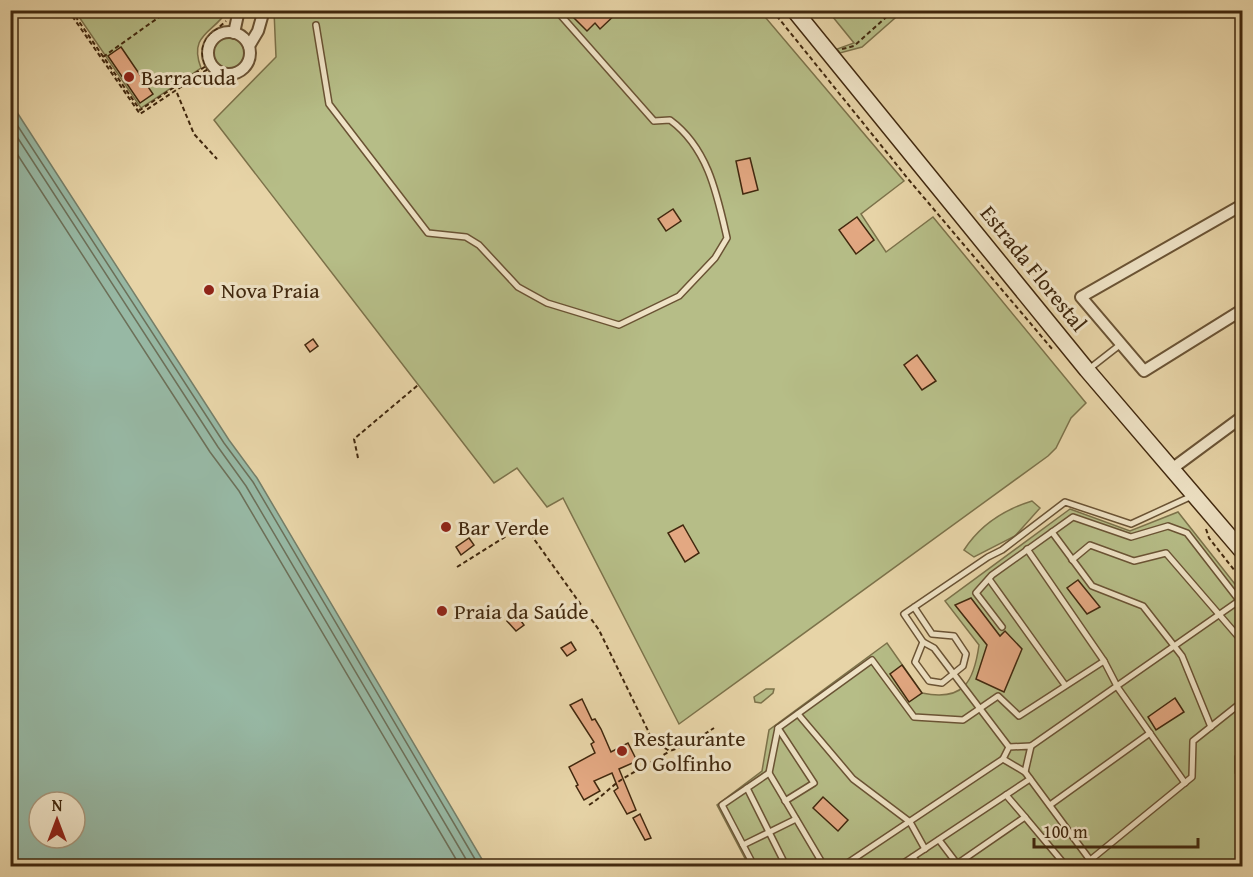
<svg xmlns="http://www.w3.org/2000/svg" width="1253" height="877" font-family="'Gentium Book Plus',serif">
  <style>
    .green { fill: #b6bd87; stroke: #7c724a; stroke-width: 1.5 }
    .water { fill: #97b8a4; stroke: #757e68; stroke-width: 1.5; fill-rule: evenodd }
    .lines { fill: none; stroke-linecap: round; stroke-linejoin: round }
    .shore { stroke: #6c7059; stroke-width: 1.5 }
    .building { fill: #e3a882; stroke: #41280e; stroke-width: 1.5 }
    .lane-casing { stroke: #6a5334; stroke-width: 8 }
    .street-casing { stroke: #6a5334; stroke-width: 14 }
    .secondary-casing { stroke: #41280e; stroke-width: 18 }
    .path { stroke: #41280e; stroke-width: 2; stroke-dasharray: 4.5 3; stroke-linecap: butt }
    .lane { stroke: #efe3c6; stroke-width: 5 }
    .street { stroke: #efe3c6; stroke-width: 10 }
    .secondary { stroke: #efe3c6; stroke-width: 15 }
    .poi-dot { fill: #8f2418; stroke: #efe3c6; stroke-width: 2 }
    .labels { text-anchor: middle; stroke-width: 6; stroke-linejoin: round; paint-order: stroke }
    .poi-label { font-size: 22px; fill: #41280e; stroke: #efe3c6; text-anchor: start }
    .street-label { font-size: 22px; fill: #41280e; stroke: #efe3c6 }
  </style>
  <rect width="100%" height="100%" fill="#e7d4a7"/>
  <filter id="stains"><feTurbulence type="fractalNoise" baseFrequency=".00333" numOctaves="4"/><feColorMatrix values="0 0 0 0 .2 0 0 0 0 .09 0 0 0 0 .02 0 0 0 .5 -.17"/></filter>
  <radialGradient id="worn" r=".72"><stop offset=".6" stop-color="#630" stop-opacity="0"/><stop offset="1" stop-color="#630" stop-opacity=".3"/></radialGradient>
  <g class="green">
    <path d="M75,11h152c-13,22 -39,23 -26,57l-60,40z"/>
    <polygon points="274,11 760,11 904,181 861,214 886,252 933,217 1086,403 1071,418 1056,448 1048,456 679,724 563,498 547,507 517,468 494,483 214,120 276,57"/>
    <polygon points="828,11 903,11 862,47 840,53 837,49 854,43"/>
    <circle cx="229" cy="53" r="16"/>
    <path d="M1032,501l8,7 -25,28 -41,21 -10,-7c16,-25 39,-40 68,-49z"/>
    <path d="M1070,509l60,22 48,-19 64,81v157l-7,6v17l7,4v89h-493l-32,-61 45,-34 7,-41 118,-87 35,50c42,9 52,-12 57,-48l-34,-44z"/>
    <polygon points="766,689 774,689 773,693 761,703 755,702 754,697"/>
  </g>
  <path class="water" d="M11,103l218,337 28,38 229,388h-475zM39,802h36v36h-36z"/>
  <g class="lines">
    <g class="shore">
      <polyline points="10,114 224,443 253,482 479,866"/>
      <polyline points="10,126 218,447 246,486 470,866"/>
      <polyline points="10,143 210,452 239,491 460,866"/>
    </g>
  </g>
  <g class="building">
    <polygon points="578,10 620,10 600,29 595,23 587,31 572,16"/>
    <polygon points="121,47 153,94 140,103 108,56"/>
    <polygon points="750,158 758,190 743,194 736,161"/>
    <polygon points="673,209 681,221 666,231 658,219"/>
    <polygon points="857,217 874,240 856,254 839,230"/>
    <polygon points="313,339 318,346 310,352 305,345"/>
    <polygon points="917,355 936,381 922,390 904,365"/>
    <polygon points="683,525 699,553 685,562 668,533"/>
    <polygon points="469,538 474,545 461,555 456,547"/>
    <polygon points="1078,580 1100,607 1087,614 1067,588"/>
    <polygon points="971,598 1000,636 1005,631 1022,649 1004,692 976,679 987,645 955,605"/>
    <polygon points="516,614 524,625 516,631 507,621"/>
    <polygon points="571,642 576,650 567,656 561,648"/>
    <polygon points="902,665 922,693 909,702 890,674"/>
    <polygon points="1175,698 1184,712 1156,730 1148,717"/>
    <polygon points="582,699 592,720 595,719 601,729 611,752 628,743 637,761 619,769 636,810 627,814 614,791 618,788 612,773 594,781 600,791 584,800 576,786 578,785 569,767 595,753 591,744 594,742 570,705"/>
    <polygon points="823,797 848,820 838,831 813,808"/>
    <polygon points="640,814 651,838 645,840 633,818"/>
  </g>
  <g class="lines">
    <g class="lane-casing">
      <g id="lane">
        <path d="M316,25l13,79 99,129 38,4 13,8 39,42 29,16 72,22 60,-29 36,-38 12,-20c-10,-44 -19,-90 -57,-118l-16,1 -98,-111"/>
        <polyline points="1089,369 1121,344"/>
        <polyline points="1052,532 1092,586 1143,606 1182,656 1211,727"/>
        <polyline points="1072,560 1090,545 1134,561 1166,553 1242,641"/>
        <polyline points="989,579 1065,685"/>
        <polyline points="914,607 932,634 954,636 966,654 963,666 942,683 929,681 915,662 923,642 904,614 988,557 1002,550 1065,502 1131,524 1192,496"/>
        <polyline points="1002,627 976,593 992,575 1073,517 1131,537 1168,526 1187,533 1242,604"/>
        <polyline points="923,642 934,648 1009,747"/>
        <polyline points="1104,661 1118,688 1185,783"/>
        <polyline points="798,714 853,779 910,822 925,849"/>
        <polyline points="778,728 814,783 785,801"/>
        <polyline points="1031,746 1240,600"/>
        <polygon points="1031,746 1025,772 1003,759 1009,747"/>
        <polyline points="1025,772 1090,860"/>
        <polyline points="769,773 824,866"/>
        <polyline points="747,788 786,866"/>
        <polyline points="1006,795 1025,817"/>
        <polyline points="1050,805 1150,733"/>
        <polyline points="939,840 958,865"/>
        <polyline points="743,845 796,819"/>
        <polyline points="913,857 920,866"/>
        <polyline points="754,866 722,805 769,773 778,728 872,660 914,717 963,720 998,696 1019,716 1104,661 1027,549"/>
        <polyline points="843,866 1003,759"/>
        <polyline points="899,866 1030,779"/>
        <polyline points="954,866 1025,817 1066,866"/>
        <polyline points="1083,866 1192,777 1193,741 1242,702"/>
      </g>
    </g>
    <g class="street-casing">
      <g id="street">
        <circle cx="229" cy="53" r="21"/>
        <polyline points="234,33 239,10"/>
        <polyline points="249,46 258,31 264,10"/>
        <polyline points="1242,205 1081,297 1144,371 1242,310"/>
        <polyline points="1173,468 1242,417"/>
      </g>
    </g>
    <g class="secondary-casing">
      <polyline id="secondary" points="794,10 1087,370 1242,551"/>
    </g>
    <g class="path">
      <polyline points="68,10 140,114 208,69"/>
      <path d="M71,10l69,100 66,-44c-11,-23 5,-31 20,-45"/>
      <polyline points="772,10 909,180 1053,350"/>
      <polyline points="842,49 854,46 894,10"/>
      <polyline points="103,57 169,10"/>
      <polyline points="177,93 194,134 217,159"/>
      <polyline points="358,458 354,439 418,385"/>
      <polyline points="1206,529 1209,538 1242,580"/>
      <polyline points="457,567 524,525 599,630 653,741 670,751 691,743 714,728"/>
      <path d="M589,805c13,-8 22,-19 35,-27 15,-9 31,-18 46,-27"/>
    </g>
    <use href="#lane" class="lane"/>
    <use href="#street" class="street"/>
    <use href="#secondary" class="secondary"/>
  </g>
  <g class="poi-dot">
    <circle cx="129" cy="77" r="6"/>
    <circle cx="209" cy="290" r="6"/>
    <circle cx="446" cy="527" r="6"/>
    <circle cx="442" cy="611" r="6"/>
    <circle cx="622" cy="751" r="6"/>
  </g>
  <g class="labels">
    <g class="poi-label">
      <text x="141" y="85">Barracuda</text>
      <text x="221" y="298">Nova Praia</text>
      <text x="458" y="535">Bar Verde</text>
      <text x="454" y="619">Praia da Saúde</text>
      <text x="634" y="746">Restaurante<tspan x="634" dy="25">O Golfinho</tspan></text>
    </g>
    <g class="street-label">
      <text transform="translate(1034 268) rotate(51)" y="8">Estrada Florestal</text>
    </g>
  </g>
  <rect width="1253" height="877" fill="none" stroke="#e7d4a7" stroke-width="36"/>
  <rect x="12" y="12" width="1229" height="853" fill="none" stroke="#41280e" stroke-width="3"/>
  <rect x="18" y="18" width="1217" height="841" fill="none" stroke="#41280e" stroke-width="1.5"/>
  <g transform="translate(57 820)"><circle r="28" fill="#efe3c6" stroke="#a9987c" stroke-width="1.5"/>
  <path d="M0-4.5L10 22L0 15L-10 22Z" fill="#8f2418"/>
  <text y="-9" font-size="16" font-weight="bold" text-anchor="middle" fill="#41280e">N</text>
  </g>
  <path d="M1034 838v9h164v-9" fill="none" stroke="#41280e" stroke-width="3"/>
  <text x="1043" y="838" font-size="18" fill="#41280e" stroke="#efe3c6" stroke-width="4.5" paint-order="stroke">100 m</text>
  <rect width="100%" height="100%" filter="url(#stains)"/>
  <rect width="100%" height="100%" fill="url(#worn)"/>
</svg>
